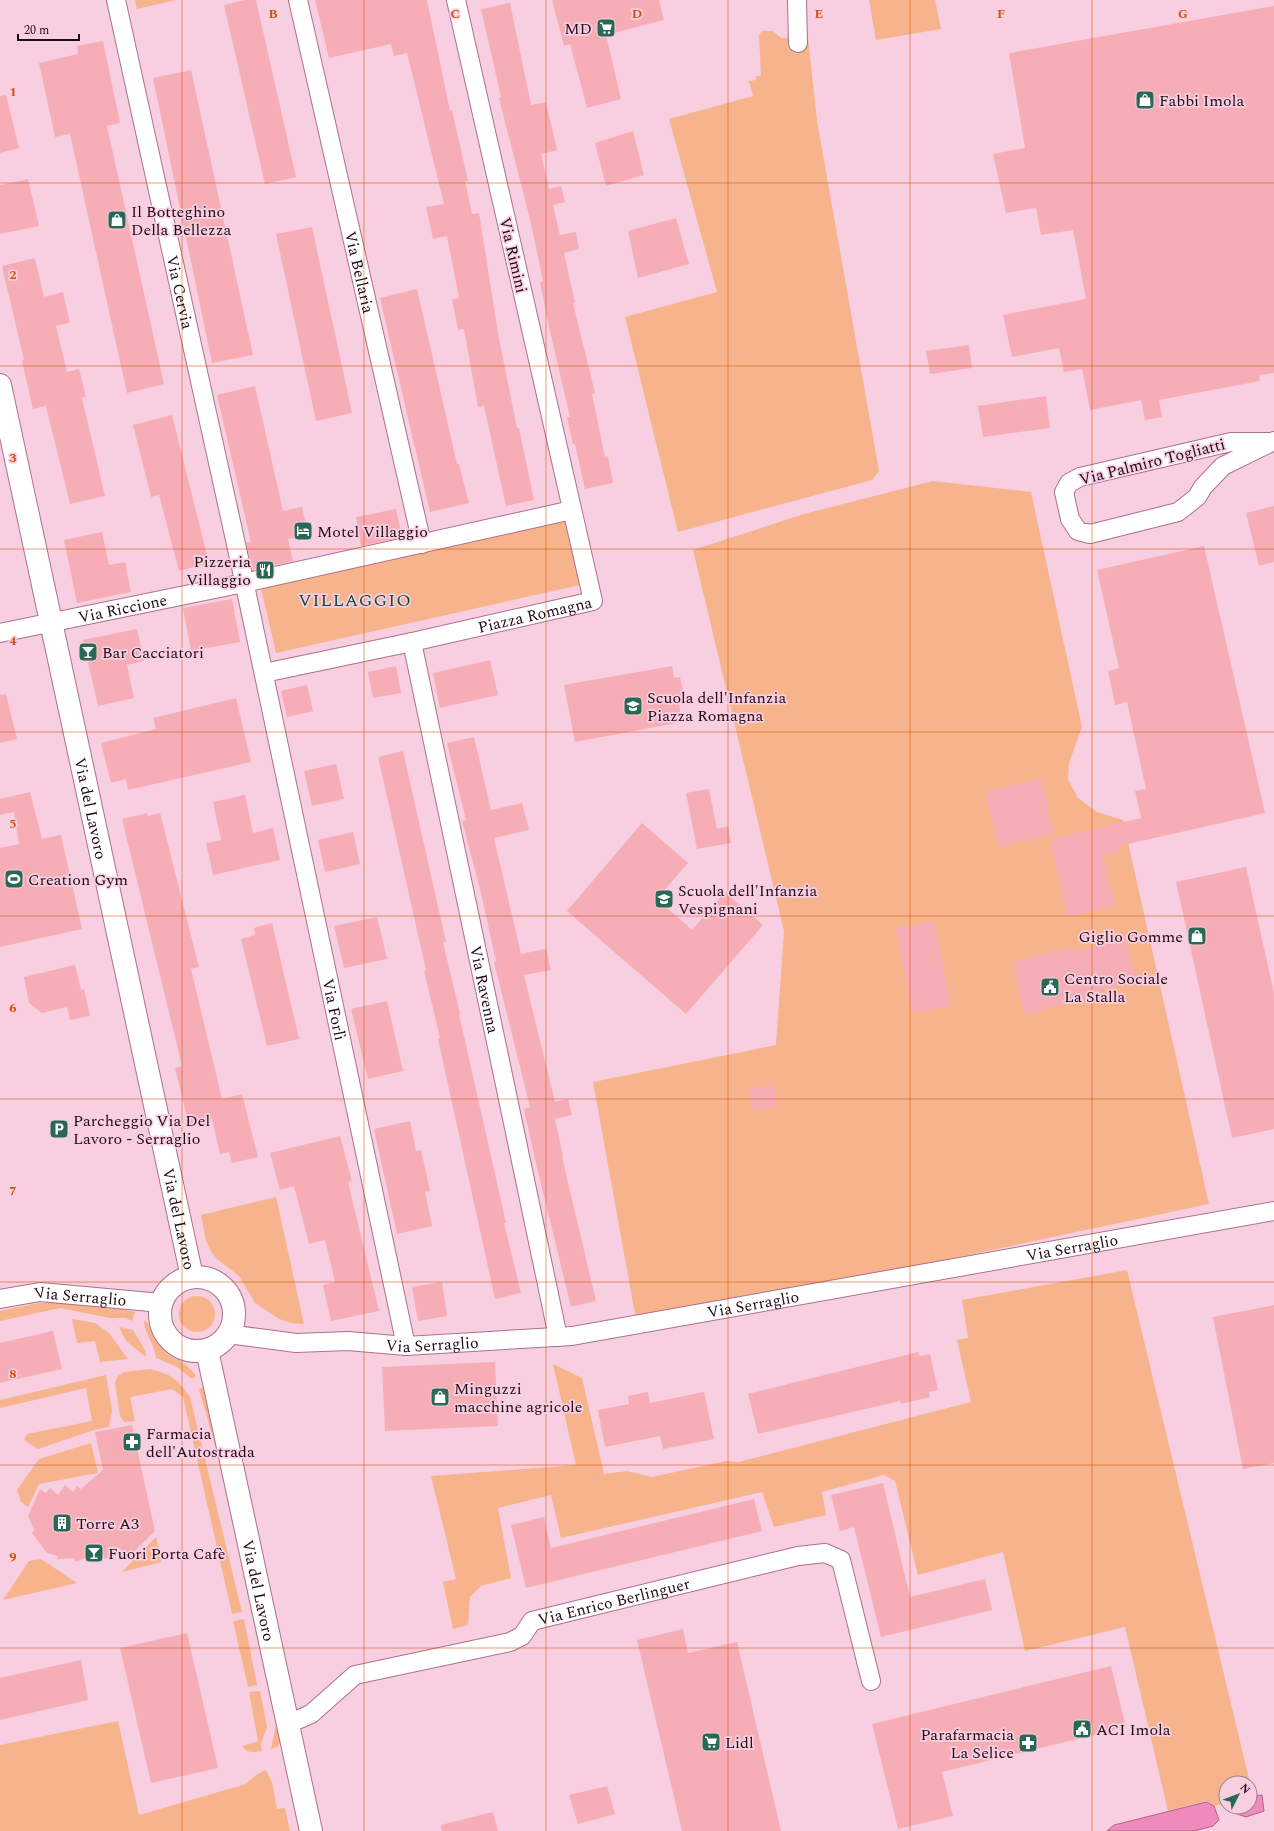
<svg xmlns="http://www.w3.org/2000/svg" width="1274" height="1831" font-family="Spectral,serif">
  <style>
    .green { fill: #f7b38b }
    .water { fill: #ee8bba; stroke: #b06488 }
    .building { fill: #f6adb6 }
    .lines { fill: none; stroke-linecap: round; stroke-linejoin: round }
    .minor-casing { stroke: #ad708c; stroke-width: 20 }
    .secondary-casing { stroke: #ad708c; stroke-width: 24 }
    .minor { stroke: #fff; stroke-width: 18 }
    .secondary { stroke: #fff; stroke-width: 22 }
    .grid { fill: none; stroke: #d4510d; stroke-width: 1; stroke-opacity: 0.55 }
    .labels { text-anchor: middle; stroke-width: 3.5; stroke-linejoin: round; paint-order: stroke }
    .poi-label { font-size: 16px; fill: #200915; stroke: #f8cfe0; text-anchor: start }
    .street-label { font-size: 16px; fill: #200915; stroke: #f8cfe0 }
    .quarter-label { font-size: 18px; letter-spacing: 1px; fill: #15483a; stroke: #f8cfe0 }
    .grid-label { font-size: 13px; text-anchor: middle; font-weight: bold; fill: #d4510d; stroke: #f8cfe0; stroke-width: 3.5; stroke-linejoin: round; paint-order: stroke }
  </style>
  <rect width="100%" height="100%" fill="#f8cfe0"/>
  <g class="green">
    <polygon points="135,0 176,0 137,9"/>
    <polygon points="869,0 935,0 941,29 876,40"/>
    <polygon points="762,31 773,31 781,38 808,37 817,121 879,471 872,480 678,532 625,317 717,292 669,119 753,96 749,81 756,80 756,76 761,76 759,35"/>
    <polygon points="933,481 1031,492 1082,727 1069,763 1068,779 1078,798 1097,812 1123,820 1209,1204 637,1325 593,1082 776,1045 784,931 693,550 804,514"/>
    <polygon points="565,520 580,585 276,653 261,588"/>
    <polygon points="276,1197 304,1324 291,1323 279,1319 255,1303 239,1276 217,1259 212,1253 206,1241 201,1215"/>
    <polygon points="1127,1270 1250,1783 1226,1783 1226,1803 1214,1806 1205,1801 1168,1811 1125,1627 1025,1651 1003,1552 918,1575 895,1481 884,1475 822,1492 826,1515 774,1527 762,1492 561,1538 551,1495 498,1508 511,1578 481,1586 470,1597 468,1625 453,1629 443,1582 456,1579 431,1476 576,1465 553,1364 582,1378 604,1474 627,1471 652,1477 726,1461 739,1462 971,1402 957,1340 968,1338 962,1300"/>
    <circle cx="197" cy="1314" r="18"/>
    <polygon points="58,1302 106,1305 135,1312 132,1321 126,1318 110,1318 60,1308 0,1321 0,1311 39,1303"/>
    <polygon points="72,1319 95,1323 109,1333 128,1359 100,1362 95,1341 77,1343"/>
    <path d="M144,1320c10,7 12,22 20,31 3,4 9,6 13,8 8,5 14,10 19,17l-4,3 -15,-12 -21,-9c-1,-14 -12,-24 -12,-38z"/>
    <polygon points="119,1327 133,1330 145,1350 146,1357 126,1341"/>
    <path d="M150,1369c23,6 26,9 40,28l52,215 -10,2 -49,-217 -11,-8 -42,8 5,24 -11,1 -4,-6 -5,-34 3,-6 6,-4z"/>
    <polygon points="106,1375 112,1411 109,1427 94,1430 38,1449 24,1440 27,1434 92,1421 86,1388 0,1408 0,1400"/>
    <polygon points="204,1387 247,1571 243,1572 220,1463 199,1389"/>
    <polygon points="91,1443 98,1473 39,1484 28,1507 21,1502 17,1490 39,1459"/>
    <polygon points="156,1537 161,1562 122,1572"/>
    <polygon points="41,1559 77,1583 3,1600 29,1561"/>
    <polygon points="249,1577 281,1741 278,1746 271,1749 276,1725 244,1578"/>
    <polygon points="244,1619 257,1685 248,1687 233,1621"/>
    <path d="M260,1691l7,36 -6,17 1,7c-10,2 -14,2 -20,-5l16,-5 -9,-49z"/>
    <polygon points="118,1721 139,1815 246,1784 256,1775 266,1770 272,1782 277,1809 285,1808 290,1831 0,1831 0,1745"/>
  </g>
  <g class="water">
    <polygon points="1262,1795 1264,1811 1246,1817 1237,1814 1235,1807 1250,1807 1250,1796"/>
    <polygon points="1206,1802 1214,1806 1219,1820 1213,1826 1194,1831 1107,1831 1114,1825"/>
  </g>
  <g class="building">
    <polygon points="245,0 256,0 296,177 265,184 224,5"/>
    <polygon points="315,0 427,0 450,111 452,110 468,181 465,181 472,214 479,213 499,339 517,428 519,428 534,500 506,506 484,406 478,407 464,329 458,330 452,299 459,298 447,236 433,239 426,207 444,204 407,53 394,56 391,44 329,58"/>
    <polygon points="552,0 659,0 664,20 606,35 621,99 587,108 570,44 564,46"/>
    <polygon points="510,3 531,105 546,102 557,150 541,154 549,189 561,186 565,202 553,205 560,235 576,232 579,249 564,253 575,303 573,303 595,393 592,394 605,457 608,456 613,483 585,489 575,444 573,444 567,417 570,417 549,327 540,282 543,281 530,219 506,126 499,98 501,97 481,9"/>
    <polygon points="1274,6 1274,373 1259,375 1260,381 1159,400 1162,417 1145,420 1141,400 1090,410 1082,369 1064,372 1059,348 1012,357 1003,315 1086,299 1073,230 1041,235 1036,208 1006,213 993,154 1025,148 1009,53"/>
    <polygon points="103,41 120,123 107,126 164,384 127,393 70,134 55,137 39,63 78,54 77,46"/>
    <polygon points="191,70 253,355 212,363 153,78"/>
    <polygon points="6,95 19,148 0,153 0,96"/>
    <polygon points="633,131 644,175 606,186 595,143"/>
    <polygon points="28,179 39,226 0,234 0,185"/>
    <polygon points="676,218 689,264 638,278 628,231"/>
    <polygon points="312,227 352,413 316,421 276,234"/>
    <polygon points="35,258 44,297 63,292 70,323 56,326 67,372 79,369 86,397 82,398 105,496 70,504 46,406 33,409 22,361 24,360 2,266"/>
    <polygon points="417,289 457,464 459,464 469,503 430,512 380,298"/>
    <polygon points="969,345 972,368 930,374 926,351"/>
    <polygon points="255,386 283,511 302,507 308,534 288,539 293,561 253,570 246,543 251,542 217,395"/>
    <polygon points="1046,396 1050,428 983,437 978,406"/>
    <polygon points="172,415 209,563 179,571 159,495 151,497 133,425"/>
    <polygon points="1274,506 1274,562 1259,566 1246,513"/>
    <polygon points="396,509 402,537 361,546 356,517"/>
    <polygon points="102,532 109,565 125,562 131,592 77,603 64,540"/>
    <polygon points="1204,546 1265,813 1119,846 1120,852 1103,856 1115,906 1068,917 1050,839 1141,818 1135,791 1146,789 1127,702 1115,705 1108,671 1119,668 1097,570"/>
    <polygon points="232,599 240,642 191,651 183,608"/>
    <polygon points="137,629 144,661 127,665 134,698 98,706 83,640"/>
    <polygon points="490,660 498,695 440,708 433,673"/>
    <polygon points="396,666 401,693 373,698 368,672"/>
    <polygon points="672,666 674,678 680,677 684,696 678,697 682,722 575,742 564,685"/>
    <polygon points="307,685 313,711 287,717 281,691"/>
    <polygon points="6,694 17,739 0,743 0,695"/>
    <polygon points="236,698 251,762 128,790 126,779 111,783 101,743 156,729 153,718"/>
    <polygon points="474,737 491,810 522,803 529,830 494,838 521,954 546,949 551,970 524,975 555,1102 568,1099 572,1115 555,1119 563,1156 562,1157 596,1301 571,1307 534,1155 524,1109 530,1107 494,962 496,961 480,889 462,821 466,820 447,743"/>
    <polygon points="403,751 446,942 443,942 460,1014 459,1014 506,1223 504,1223 521,1293 495,1299 438,1039 440,1038 424,971 426,970 378,757"/>
    <polygon points="336,764 344,799 312,806 304,771"/>
    <polygon points="1041,778 1054,834 999,847 985,792"/>
    <polygon points="709,789 717,829 728,826 731,843 697,849 686,793"/>
    <polygon points="30,792 42,839 61,835 82,929 0,947 0,848 19,844 14,812 0,815 0,799"/>
    <polygon points="245,795 253,833 273,828 280,860 213,875 206,843 221,840 213,802"/>
    <polygon points="147,813 148,816 160,813 199,967 191,969 222,1099 242,1094 258,1157 232,1163 229,1152 220,1154 212,1119 189,1125 175,1068 182,1066 122,819"/>
    <polygon points="642,823 688,863 657,899 692,930 725,892 763,925 686,1014 567,911"/>
    <polygon points="353,832 360,864 325,872 318,840"/>
    <polygon points="1246,867 1274,993 1274,1129 1232,1138 1176,882"/>
    <polygon points="377,917 387,959 344,968 334,926"/>
    <polygon points="934,921 951,1006 912,1013 896,928"/>
    <polygon points="272,923 299,1039 267,1046 241,939 255,935 254,928"/>
    <polygon points="1125,939 1137,981 1085,995 1086,998 1024,1015 1013,962 1073,947 1074,952"/>
    <polygon points="75,965 81,990 84,989 90,1016 70,1020 67,1007 42,1013 29,1003 24,977"/>
    <polygon points="387,1001 403,1071 368,1079 351,1009"/>
    <polygon points="774,1085 777,1106 753,1110 749,1089"/>
    <polygon points="410,1121 416,1151 421,1150 430,1191 425,1192 432,1226 397,1234 374,1129"/>
    <polygon points="340,1136 352,1181 348,1182 379,1311 331,1321 323,1285 335,1282 325,1240 309,1244 294,1186 280,1190 270,1153"/>
    <polygon points="442,1282 447,1316 418,1321 412,1287"/>
    <polygon points="1274,1305 1274,1463 1243,1469 1213,1317"/>
    <polygon points="53,1331 62,1369 0,1383 0,1343"/>
    <polygon points="918,1352 920,1356 930,1354 938,1390 929,1392 930,1397 901,1404 900,1401 758,1434 748,1394"/>
    <polygon points="495,1362 498,1426 385,1431 382,1367"/>
    <polygon points="648,1392 650,1403 704,1392 714,1439 663,1449 660,1436 605,1447 598,1410 629,1404 628,1396"/>
    <polygon points="132,1425 155,1531 129,1557 119,1548 105,1559 102,1554 90,1561 88,1557 75,1562 74,1558 57,1559 58,1556 47,1553 32,1533 34,1530 28,1516 40,1489 46,1493 50,1488 58,1495 65,1485 73,1492 77,1486 81,1489 103,1470 95,1432"/>
    <polygon points="883,1483 910,1597 985,1579 992,1610 881,1637 854,1527 840,1531 831,1495"/>
    <polygon points="754,1499 762,1531 526,1588 511,1525 544,1517 551,1548"/>
    <polygon points="683,1629 688,1653 737,1642 781,1831 682,1831 637,1640"/>
    <polygon points="187,1633 218,1768 151,1783 120,1648"/>
    <polygon points="81,1660 88,1700 0,1720 0,1678"/>
    <polygon points="1111,1666 1126,1727 942,1772 953,1816 898,1829 872,1724"/>
    <polygon points="607,1786 615,1814 578,1824 569,1795"/>
    <polygon points="493,1812 498,1831 442,1831 441,1825"/>
  </g>
  <g class="lines">
    <g class="minor-casing">
      <g id="minor">
        <path id="s1" d="M116,0l127,576 163,770"/>
        <path id="s2" d="M298,0l124,544"/>
        <polyline points="797,0 798,43"/>
        <polyline points="1271,442 1231,442 1080,477 1069,483 1064,492 1070,519 1078,531 1090,534 1178,512 1197,497 1203,487 1223,466 1274,441"/>
        <path id="s3" d="M0,633l244,-50 328,-73"/>
        <path id="s4" d="M412,642l146,695"/>
        <path id="s5" d="M264,673l148,-31 181,-41 -137,-601"/>
        <path id="s6" d="M0,1299l40,-7 122,11"/>
        <path id="s7" d="M228,1334l68,9 52,-2 58,5 166,-10 702,-125"/>
        <path id="s8" d="M288,1724l23,-10 44,-39 155,-33 12,-6 10,-15 266,-65 27,-3 16,7 30,121"/>
      </g>
    </g>
    <g class="secondary-casing">
      <g id="secondary">
        <path id="s9" d="M0,385l192,892"/>
        <circle cx="197" cy="1314" r="37"/>
        <path id="s10" d="M207,1350l104,481"/>
      </g>
    </g>
    <use href="#minor" class="minor"/>
    <use href="#secondary" class="secondary"/>
  </g>
  <path class="grid" d="M182,0v1831M364,0v1831M546,0v1831M728,0v1831M910,0v1831M1092,0v1831M0,183h1274M0,366h1274M0,549h1274M0,732h1274M0,916h1274M0,1099h1274M0,1282h1274M0,1465h1274M0,1648h1274"/>
  <defs>
    <g id="supermarket-square" transform="scale(1)"><rect x="-9" y="-9" width="18" height="18" rx="4" fill="#296855" stroke="#f8cfe0"/><path d="M-6-5.5h2.5l.6 2H6L4.5 2H-2.5L-4.4-4H-6ZM-1.5 3.2a1.3 1.3 0 1 0 .1 0ZM3 3.2a1.3 1.3 0 1 0 .1 0Z" fill="#fff"/></g>
    <g id="shop-square" transform="scale(1)"><rect x="-9" y="-9" width="18" height="18" rx="4" fill="#296855" stroke="#f8cfe0"/><path d="M-5-2.5h2.3a2.7 3.5 0 0 1 5.4 0H5L5.5 6h-11ZM-1.5-2.5h3a1.5 2.3 0 0 0-3 0Z" fill="#fff"/></g>
    <g id="hotel-square" transform="scale(1)"><rect x="-9" y="-9" width="18" height="18" rx="4" fill="#296855" stroke="#f8cfe0"/><path d="M-6-4.5h1.5V1H6V5H4.5V3h-9V5H-6ZM-4 0a1.8 1.8 0 1 1 3.6 0ZM.5 0V-2.5h3Q6-2.5 6 0Z" fill="#fff"/></g>
    <g id="restaurant-square" transform="scale(1)"><rect x="-9" y="-9" width="18" height="18" rx="4" fill="#296855" stroke="#f8cfe0"/><path d="M-5-6h1v4h1v-4h1v4h1v-4h1v5L-1.5 .5V6h-2V.5L-5-1ZM5-6V6H3V1.5H1.5Q1.5-4 5-6Z" fill="#fff"/></g>
    <g id="bar-square" transform="scale(1)"><rect x="-9" y="-9" width="18" height="18" rx="4" fill="#296855" stroke="#f8cfe0"/><path d="M-6-5H6L.8 .8V4.5H3.5V6h-7V4.5H-.8V.8Z" fill="#fff"/></g>
    <g id="school-square" transform="scale(1)"><rect x="-9" y="-9" width="18" height="18" rx="4" fill="#296855" stroke="#f8cfe0"/><path d="M0-5L7-2L0 1L-7-2ZM-4 1L0 2.5L4 1V4Q0 6-4 4Z" fill="#fff"/></g>
    <g id="stadium-square" transform="scale(1)"><rect x="-9" y="-9" width="18" height="18" rx="4" fill="#296855" stroke="#f8cfe0"/><path d="M0-5a6.5 5 0 1 0 0 10a6.5 5 0 1 0 0-10ZM-3.5-1.8h7v3.6h-7Z" fill="#fff"/></g>
    <g id="civic-square" transform="scale(1)"><rect x="-9" y="-9" width="18" height="18" rx="4" fill="#296855" stroke="#f8cfe0"/><path d="M-.6-6.5H3V-4.5H.6V-3L4-1V1h2V6H-6V1h2V-1L-.6-3ZM-1.2 2.5V6h2.4V2.5Z" fill="#fff"/></g>
    <g id="parking-square" transform="scale(1)"><rect x="-9" y="-9" width="18" height="18" rx="4" fill="#296855" stroke="#f8cfe0"/><path d="M-3.5-5.5H1a3.5 3.5 0 0 1 0 7H-1V5.5H-3.5ZM-1-3.4V-.6H.8a1.4 1.4 0 0 0 0-2.8Z" fill="#fff"/></g>
    <g id="pharmacy-square" transform="scale(1)"><rect x="-9" y="-9" width="18" height="18" rx="4" fill="#296855" stroke="#f8cfe0"/><path d="M-2-6h4v4h4v4h-4v4h-4v-4h-4v-4h4Z" fill="#fff"/></g>
    <g id="building-square" transform="scale(1)"><rect x="-9" y="-9" width="18" height="18" rx="4" fill="#296855" stroke="#f8cfe0"/><path d="M-4-6H4V6H1V3H-1V6H-4ZM-2.5-4.3h1.7v1.8h-1.7ZM.8-4.3h1.7v1.8H.8ZM-2.5-1h1.7V.8h-1.7ZM.8-1h1.7V.8H.8Z" fill="#fff"/></g>
  </defs>
  <g fill-rule="evenodd">
    <use href="#supermarket-square" x="606" y="28"/>
    <use href="#shop-square" x="1145" y="100"/>
    <use href="#shop-square" x="117" y="220"/>
    <use href="#hotel-square" x="303" y="531"/>
    <use href="#restaurant-square" x="265" y="570"/>
    <use href="#bar-square" x="88" y="652"/>
    <use href="#school-square" x="633" y="706"/>
    <use href="#stadium-square" x="14" y="879"/>
    <use href="#school-square" x="664" y="899"/>
    <use href="#shop-square" x="1197" y="936"/>
    <use href="#civic-square" x="1050" y="987"/>
    <use href="#parking-square" x="59" y="1129"/>
    <use href="#shop-square" x="440" y="1397"/>
    <use href="#pharmacy-square" x="132" y="1442"/>
    <use href="#building-square" x="62" y="1523"/>
    <use href="#bar-square" x="94" y="1553"/>
    <use href="#civic-square" x="1082" y="1729"/>
    <use href="#supermarket-square" x="711" y="1742"/>
    <use href="#pharmacy-square" x="1028" y="1743"/>
  </g>
  <g class="labels">
    <g class="poi-label">
      <text x="592" y="34" text-anchor="end">MD</text>
      <text x="1159" y="106">Fabbi Imola</text>
      <text x="131" y="217">Il Botteghino<tspan x="131" dy="18">Della Bellezza</tspan></text>
      <text x="317" y="537">Motel Villaggio</text>
      <text x="251" y="567" text-anchor="end">Pizzeria<tspan x="251" dy="18">Villaggio</tspan></text>
      <text x="102" y="658">Bar Cacciatori</text>
      <text x="647" y="703">Scuola dell'Infanzia<tspan x="647" dy="18">Piazza Romagna</tspan></text>
      <text x="28" y="885">Creation Gym</text>
      <text x="678" y="896">Scuola dell'Infanzia<tspan x="678" dy="18">Vespignani</tspan></text>
      <text x="1183" y="942" text-anchor="end">Giglio Gomme</text>
      <text x="1064" y="984">Centro Sociale<tspan x="1064" dy="18">La Stalla</tspan></text>
      <text x="73" y="1126">Parcheggio Via Del<tspan x="73" dy="18">Lavoro - Serraglio</tspan></text>
      <text x="454" y="1394">Minguzzi<tspan x="454" dy="18">macchine agricole</tspan></text>
      <text x="146" y="1439">Farmacia<tspan x="146" dy="18">dell'Autostrada</tspan></text>
      <text x="76" y="1529">Torre A3</text>
      <text x="108" y="1559">Fuori Porta Cafè</text>
      <text x="1096" y="1735">ACI Imola</text>
      <text x="1014" y="1740" text-anchor="end">Parafarmacia<tspan x="1014" dy="18">La Selice</tspan></text>
      <text x="725" y="1748">Lidl</text>
    </g>
    <g class="street-label">
      <text transform="translate(514 255) rotate(77)" y="6">Via Rimini</text>
      <text dy="6" stroke="none"><textPath href="#s2" startOffset="279">Via Bellaria</textPath></text>
      <text dy="6" stroke="none"><textPath href="#s1" startOffset="299">Via Cervia</textPath></text>
      <text transform="translate(1152 461) rotate(-14)" y="6">Via Palmiro Togliatti</text>
      <text dy="6" stroke="none"><textPath href="#s3" startOffset="125">Via Riccione</textPath></text>
      <text dy="6" stroke="none"><textPath href="#s5" startOffset="277">Piazza Romagna</textPath></text>
      <text dy="6" stroke="none"><textPath href="#s9" startOffset="433">Via del Lavoro</textPath></text>
      <text dy="6" stroke="none"><textPath href="#s4" startOffset="355">Via Ravenna</textPath></text>
      <text dy="6" stroke="none"><textPath href="#s1" startOffset="1033">Via Forlì</textPath></text>
      <text dy="6" stroke="none"><textPath href="#s9" startOffset="853">Via del Lavoro</textPath></text>
      <text dy="6" stroke="none"><textPath href="#s7" startOffset="853">Via Serraglio</textPath></text>
      <text dy="6" stroke="none"><textPath href="#s6" startOffset="81">Via Serraglio</textPath></text>
      <text dy="6" stroke="none"><textPath href="#s7" startOffset="529">Via Serraglio</textPath></text>
      <text dy="6" stroke="none"><textPath href="#s7" startOffset="205">Via Serraglio</textPath></text>
      <text dy="6" stroke="none"><textPath href="#s10" startOffset="246">Via del Lavoro</textPath></text>
      <text dy="6" stroke="none"><textPath href="#s8" startOffset="358">Via Enrico Berlinguer</textPath></text>
    </g>
    <g class="quarter-label">
      <text x="355" y="606">VILLAGGIO</text>
    </g>
  </g>
  <g class="grid-label">
    <text x="273" y="18">B</text>
    <text x="455" y="18">C</text>
    <text x="637" y="18">D</text>
    <text x="819" y="18">E</text>
    <text x="1001" y="18">F</text>
    <text x="1183" y="18">G</text>
    <text x="13" y="96">1</text>
    <text x="13" y="279">2</text>
    <text x="13" y="462">3</text>
    <text x="13" y="645">4</text>
    <text x="13" y="828">5</text>
    <text x="13" y="1012">6</text>
    <text x="13" y="1195">7</text>
    <text x="13" y="1378">8</text>
    <text x="13" y="1561">9</text>
  </g>
  <g transform="translate(1238 1795) rotate(48)"><circle r="19" fill="#f8cfe0" stroke="#a2808f"/>
  <path d="M0-3L7 15L0 10L-7 15Z" fill="#296855"/>
  <text y="-6" font-size="11" font-weight="bold" text-anchor="middle" fill="#200915">N</text>
  </g>
  <path d="M18 34v6h61v-6" fill="none" stroke="#200915" stroke-width="2"/>
  <text x="24" y="34" font-size="12" fill="#200915" stroke="#f8cfe0" stroke-width="3" paint-order="stroke">20 m</text>
</svg>
